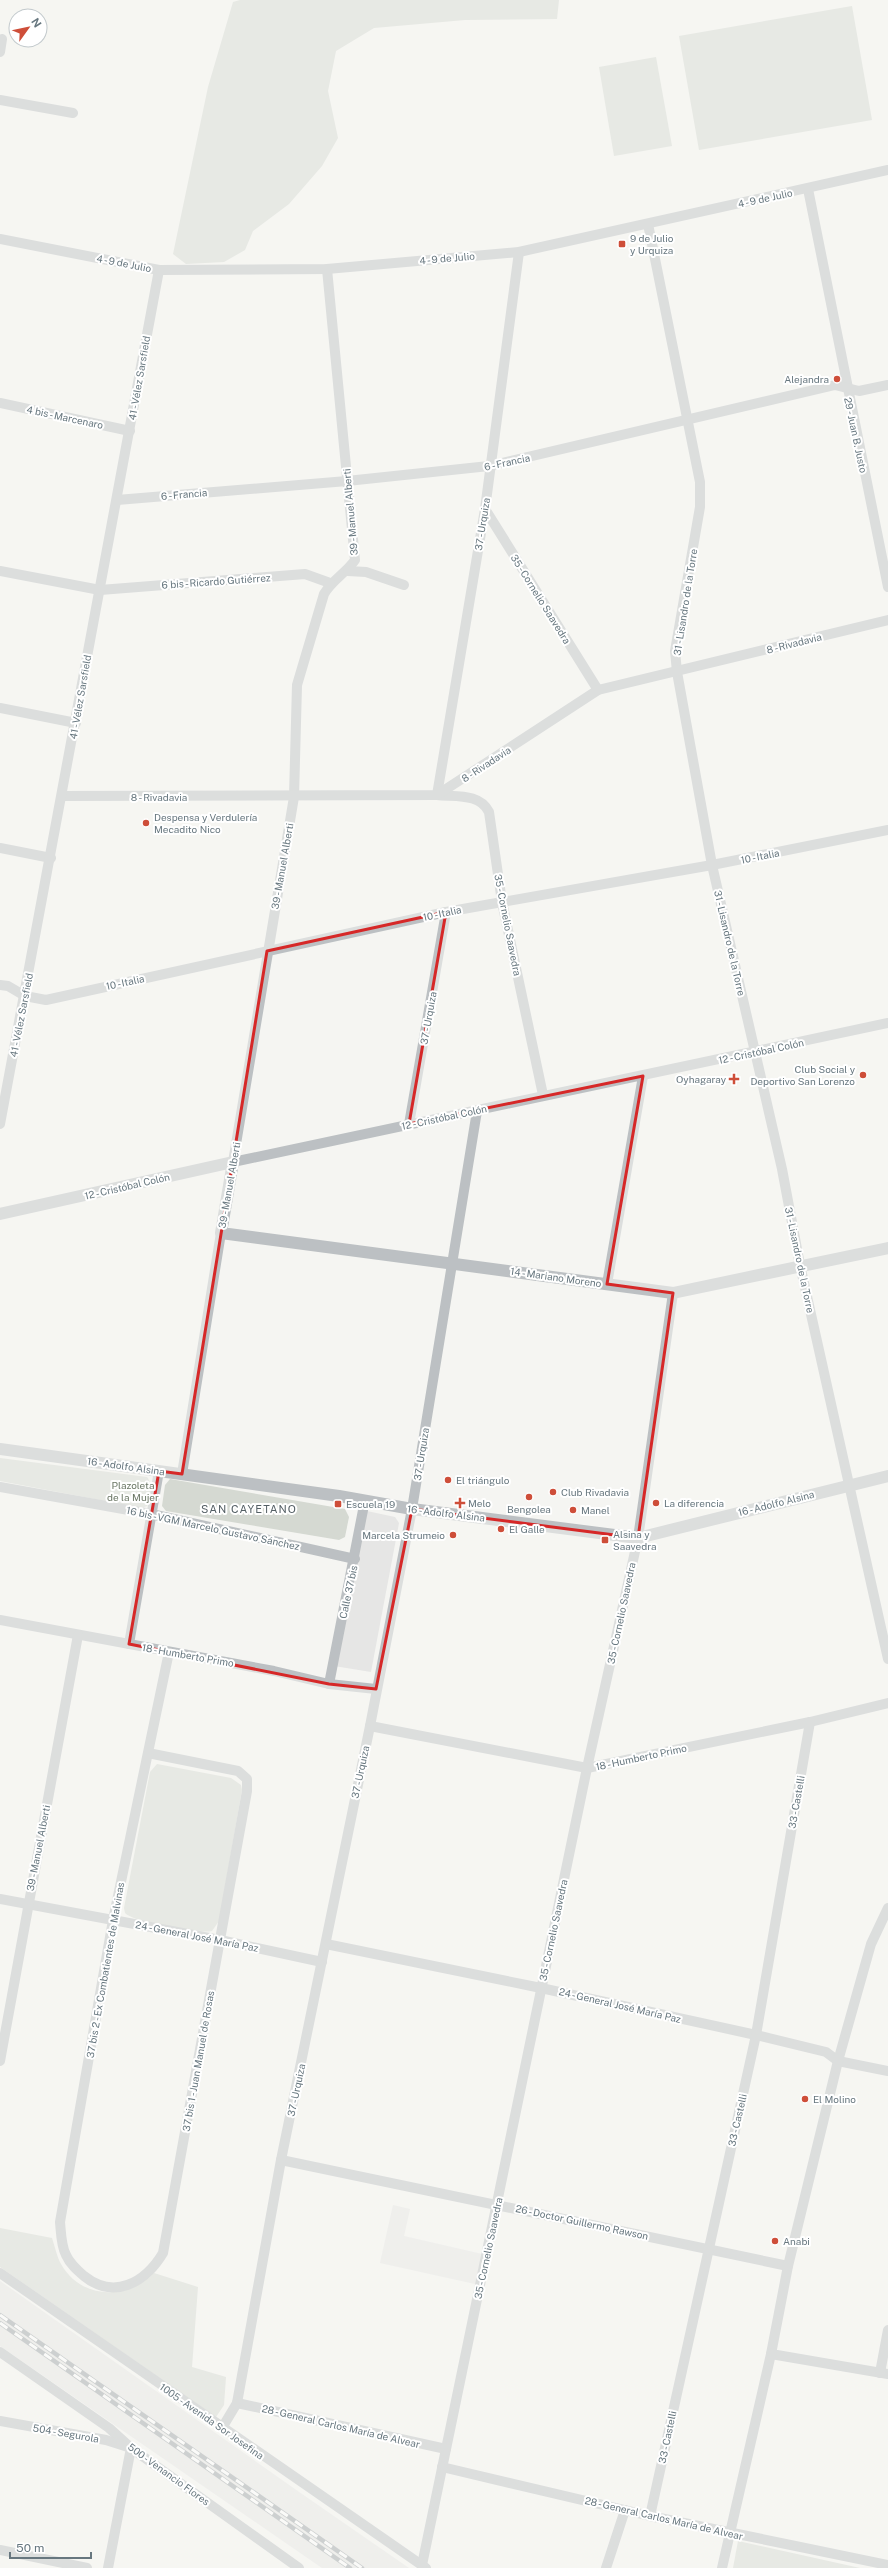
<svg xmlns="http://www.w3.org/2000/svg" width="888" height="2568" font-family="'Public Sans',sans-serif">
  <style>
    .built { fill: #e6e6e5 }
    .green { fill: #d5d9d2 }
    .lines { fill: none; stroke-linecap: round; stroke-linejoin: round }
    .minor { stroke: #bcc0c3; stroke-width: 10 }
    .tertiary { stroke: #bcc0c3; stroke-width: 12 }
    .rail-casing { stroke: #9ca3a7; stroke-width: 4.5 }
    .rail { stroke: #fff; stroke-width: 3; stroke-dasharray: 9; stroke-linecap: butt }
    .marked { fill: none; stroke: #d62828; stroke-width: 3; stroke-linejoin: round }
    .poi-dot { fill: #ce4e39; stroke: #fff; stroke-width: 1.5 }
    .labels { text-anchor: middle; stroke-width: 4; stroke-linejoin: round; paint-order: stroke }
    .street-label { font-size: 10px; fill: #67777f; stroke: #fff }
    .poi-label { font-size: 10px; fill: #67777f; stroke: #fff; text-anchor: start }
    .park-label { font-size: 10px; fill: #6b7765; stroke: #fff }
    .neighbourhood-label { font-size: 11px; letter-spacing: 1px; fill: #545f65; stroke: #fff }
  </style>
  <rect width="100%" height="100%" fill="#f5f5f2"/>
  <g class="built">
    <polygon points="367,1511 395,1517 399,1523 371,1672 334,1666"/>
    <polygon points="393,2205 410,2209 404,2236 482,2254 475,2284 380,2263"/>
    <polygon points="0,2281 302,2494 409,2568 322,2568 0,2346"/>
  </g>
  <g class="green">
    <polygon points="240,0 559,0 557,19 465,20 374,28 336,51 328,91 338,138 322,166 289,204 253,231 245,250 224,262 186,264 173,254 208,87 233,2"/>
    <polygon points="852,6 872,120 699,150 679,36"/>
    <polygon points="656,57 672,146 614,156 599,67"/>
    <path d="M0,1458l147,19c5,5 4,23 0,29l-5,2 -142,-27z"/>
    <polygon points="170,1479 345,1509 349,1517 345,1537 339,1540 166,1511 162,1506 165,1485"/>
    <path d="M157,1764l74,14 10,7 1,5 -23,131 -7,10c-14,3 -77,-8 -87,-18l-1,-5 26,-136z"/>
    <path d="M0,2228l52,10c3,9 5,19 9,26 20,36 67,36 93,9l44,14 -6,80 34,10 -2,28 -8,12 -216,-150z"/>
    <polygon points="738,2541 860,2568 733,2568"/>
  </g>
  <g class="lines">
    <g class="minor">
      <polyline points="0,52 2,39"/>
      <polyline points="0,100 73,113"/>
      <polyline points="808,189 888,587"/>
      <polyline points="648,224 700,482 700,507 675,651 677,672 712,865 782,1169 800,1265 888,1659"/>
      <polyline points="0,239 159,270 327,269 519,252 888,170"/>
      <path d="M519,252l-34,257 -48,286c19,2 43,-2 52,17l13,90 41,193"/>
      <path d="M327,269l28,291c-9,13 -23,20 -31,34l-27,91 -3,112 -61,365 655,-139"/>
      <polyline points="0,403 130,431"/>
      <polyline points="117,500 347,481 489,466 835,385 859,391 888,385"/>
      <polyline points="485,509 598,690"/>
      <polyline points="0,571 100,590 305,574 330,583"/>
      <polyline points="348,571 366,572 404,585"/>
      <polyline points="0,708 76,723"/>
      <polyline points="62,796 437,795 598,690 888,620"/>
      <polyline points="0,848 51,858"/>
      <polyline points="0,985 8,986 25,996 46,1000 446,912 712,865 888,830"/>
      <polyline points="0,1124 159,270"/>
      <polyline points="409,1124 446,912"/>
      <polyline points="607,1284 643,1076"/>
      <polyline points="182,1474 221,1233"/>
      <polyline points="0,1487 151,1514 355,1559"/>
      <polyline points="0,1620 274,1671 329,1684 376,1689"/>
      <polyline points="129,1644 159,1471"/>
      <polyline points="329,1684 365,1500"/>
      <polyline points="370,1726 587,1768 810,1722 888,1703"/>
      <path d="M148,1753l90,18 9,8v12l-84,462c-18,30 -49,47 -79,23 -7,-6 -14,-12 -18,-21 -5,-9 -5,-23 -6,-33l53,-302 56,-268"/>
      <polyline points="0,1899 220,1940 322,1962"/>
      <polyline points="326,1944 541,1988 756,2035 826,2052 838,2061 888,2071"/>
      <polyline points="0,2061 78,1635"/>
      <polyline points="281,2160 788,2266"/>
      <polyline points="0,2273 426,2568"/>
      <polyline points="0,2352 109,2428 131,2448 299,2568"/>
      <polyline points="771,2354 888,2374"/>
      <polyline points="880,2373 888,2330"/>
      <polyline points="237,2403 446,2449"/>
      <polyline points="0,2421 106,2440 131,2448 108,2568"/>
      <polyline points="222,2428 237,2403 281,2160 370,1726 412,1509 477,1111"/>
      <polyline points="442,2467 650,2516 888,2565"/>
      <polyline points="650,2516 756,2035 810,1722"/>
      <polyline points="0,2550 87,2568"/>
      <polyline points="422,2565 587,1768 638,1538 673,1293"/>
      <polyline points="606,2568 625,2510"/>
      <polyline points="722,2568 771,2354 788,2266 838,2061 871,1944 888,1908"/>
    </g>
    <g class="tertiary">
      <polyline points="0,1214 233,1162 221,1233 673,1293 888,1248"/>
      <polyline points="0,1449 339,1496 412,1509 638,1538 888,1476"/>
    </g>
    <g class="rail-casing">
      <g id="rail">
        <polyline points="0,2315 362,2568"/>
        <polyline points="0,2323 350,2568"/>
      </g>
    </g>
    <use href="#rail" class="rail"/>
  </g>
  <path d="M0 0H888V2568H0ZM446,912l-37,212 234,-48 -36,208 66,9 -35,245 -226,-29 -36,180 -47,-5 -200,-40 30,-173 23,3 85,-523z" fill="#f5f5f2" fill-opacity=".55" fill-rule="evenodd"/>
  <path class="marked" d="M446,912l-37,212 234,-48 -36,208 66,9 -35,245 -226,-29 -36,180 -47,-5 -200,-40 30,-173 23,3 85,-523z"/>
  <g class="poi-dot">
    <rect x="618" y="240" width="8" height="8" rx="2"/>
    <circle cx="837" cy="379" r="4"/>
    <circle cx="146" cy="823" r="4"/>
    <circle cx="863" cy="1075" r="4"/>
    <path d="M732 1073h4v4h4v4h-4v4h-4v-4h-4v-4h4z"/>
    <circle cx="448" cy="1480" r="4"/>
    <circle cx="553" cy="1492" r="4"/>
    <circle cx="529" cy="1497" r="4"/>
    <path d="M458 1497h4v4h4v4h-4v4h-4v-4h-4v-4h4z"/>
    <circle cx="656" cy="1503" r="4"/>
    <rect x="334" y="1500" width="8" height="8" rx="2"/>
    <circle cx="573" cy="1510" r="4"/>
    <circle cx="501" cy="1529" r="4"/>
    <circle cx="453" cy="1535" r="4"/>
    <rect x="601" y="1536" width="8" height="8" rx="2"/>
    <circle cx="805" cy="2099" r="4"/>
    <circle cx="775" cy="2241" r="4"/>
  </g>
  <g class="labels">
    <g class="street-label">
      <text transform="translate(765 198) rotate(-12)" y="4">4 - 9 de Julio</text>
      <text transform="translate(447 258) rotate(-5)" y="4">4 - 9 de Julio</text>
      <text transform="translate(124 263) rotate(11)" y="4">4 - 9 de Julio</text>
      <text transform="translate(139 378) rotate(-80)" y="4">41 - Vélez Sarsfield</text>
      <text transform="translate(65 417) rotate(12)" y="4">4 bis - Marcenaro</text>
      <text transform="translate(856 435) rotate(78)" y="4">29 - Juan B. Justo</text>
      <text transform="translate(507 462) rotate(-12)" y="4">6 - Francia</text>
      <text transform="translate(184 494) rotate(-5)" y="4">6 - Francia</text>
      <text transform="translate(350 512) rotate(-95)" y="4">39 - Manuel Alberti</text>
      <text transform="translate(482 524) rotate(-81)" y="4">37 - Urquiza</text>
      <text transform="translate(216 581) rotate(-4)" y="4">6 bis - Ricardo Gutiérrez</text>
      <text transform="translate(541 599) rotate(58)" y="4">35 - Cornelio Saavedra</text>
      <text transform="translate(685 602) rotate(-81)" y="4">31 - Lisandro de la Torre</text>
      <text transform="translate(794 643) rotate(-14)" y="4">8 - Rivadavia</text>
      <text transform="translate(80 697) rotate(-80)" y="4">41 - Vélez Sarsfield</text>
      <text transform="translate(486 764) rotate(-33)" y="4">8 - Rivadavia</text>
      <text x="159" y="801">8 - Rivadavia</text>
      <text transform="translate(760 856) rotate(-11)" y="4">10 - Italia</text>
      <text transform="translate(282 866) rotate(-80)" y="4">39 - Manuel Alberti</text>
      <text transform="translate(442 913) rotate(-12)" y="4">10 - Italia</text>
      <text transform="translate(508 925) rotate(79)" y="4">35 - Cornelio Saavedra</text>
      <text transform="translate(730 943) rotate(77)" y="4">31 - Lisandro de la Torre</text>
      <text transform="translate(125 982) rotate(-12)" y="4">10 - Italia</text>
      <text transform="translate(21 1015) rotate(-79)" y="4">41 - Vélez Sarsfield</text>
      <text transform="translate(428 1018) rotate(-80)" y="4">37 - Urquiza</text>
      <text transform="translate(761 1051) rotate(-12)" y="4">12 - Cristóbal Colón</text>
      <text transform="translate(444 1117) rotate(-12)" y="4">12 - Cristóbal Colón</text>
      <text transform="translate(229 1185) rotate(-80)" y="4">39 - Manuel Alberti</text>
      <text transform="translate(127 1186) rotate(-13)" y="4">12 - Cristóbal Colón</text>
      <text transform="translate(800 1260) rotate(78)" y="4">31 - Lisandro de la Torre</text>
      <text transform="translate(556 1277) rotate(8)" y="4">14 - Mariano Moreno</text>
      <text transform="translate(421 1454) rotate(-81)" y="4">37 - Urquiza</text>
      <text transform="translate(126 1466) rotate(8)" y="4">16 - Adolfo Alsina</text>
      <text transform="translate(776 1503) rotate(-14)" y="4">16 - Adolfo Alsina</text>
      <text transform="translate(446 1513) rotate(7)" y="4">16 - Adolfo Alsina</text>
      <text transform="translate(213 1528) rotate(12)" y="4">16 bis - VGM Marcelo Gustavo Sánchez</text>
      <text transform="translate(348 1592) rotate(-78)" y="4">Calle 37 bis</text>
      <text transform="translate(621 1613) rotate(-78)" y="4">35 - Cornelio Saavedra</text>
      <text transform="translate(188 1655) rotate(10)" y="4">18 - Humberto Primo</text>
      <text transform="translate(641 1757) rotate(-12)" y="4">18 - Humberto Primo</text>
      <text transform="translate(360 1772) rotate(-78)" y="4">37 - Urquiza</text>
      <text transform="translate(796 1802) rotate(-80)" y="4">33 - Castelli</text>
      <text transform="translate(38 1848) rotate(-79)" y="4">39 - Manuel Alberti</text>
      <text transform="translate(553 1930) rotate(-78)" y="4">35 - Cornelio Saavedra</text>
      <text transform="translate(197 1936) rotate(11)" y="4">24 - General José María Paz</text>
      <text transform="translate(105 1970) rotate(-80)" y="4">37 bis 2 - Ex Combatientes de Malvinas</text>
      <text transform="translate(620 2005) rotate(13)" y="4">24 - General José María Paz</text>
      <text transform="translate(198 2061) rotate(-80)" y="4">37 bis 1 - Juan Manuel de Rosas</text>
      <text transform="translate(296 2090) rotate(-78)" y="4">37 - Urquiza</text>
      <text transform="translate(737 2120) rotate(-77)" y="4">33 - Castelli</text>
      <text transform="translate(582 2222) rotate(12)" y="4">26 - Doctor Guillermo Rawson</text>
      <text transform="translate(488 2248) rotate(-78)" y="4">35 - Cornelio Saavedra</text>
      <text transform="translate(212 2421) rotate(35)" y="4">1005 - Avenida Sor Josefina</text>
      <text transform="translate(341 2426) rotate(13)" y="4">28 - General Carlos María de Alvear</text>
      <text transform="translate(66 2433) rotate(10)" y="4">504 - Segurola</text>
      <text transform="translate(667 2437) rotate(-78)" y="4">33 - Castelli</text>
      <text transform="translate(169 2474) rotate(36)" y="4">500 - Venancio Flores</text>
      <text transform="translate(664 2518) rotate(13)" y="4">28 - General Carlos María de Alvear</text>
    </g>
    <g class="poi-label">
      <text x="630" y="242">9 de Julio<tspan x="630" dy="12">y Urquiza</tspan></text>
      <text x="829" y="383" text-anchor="end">Alejandra</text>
      <text x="154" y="821">Despensa y Verdulería<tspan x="154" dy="12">Mecadito Nico</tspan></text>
      <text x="855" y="1073" text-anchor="end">Club Social y<tspan x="855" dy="12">Deportivo San Lorenzo</tspan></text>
      <text x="726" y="1083" text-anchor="end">Oyhagaray</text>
      <text x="456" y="1484">El triángulo</text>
      <text x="561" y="1496">Club Rivadavia</text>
      <text x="468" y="1507">Melo</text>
      <text x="664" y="1507">La diferencia</text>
      <text x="346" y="1508">Escuela 19</text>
      <text x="529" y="1513" text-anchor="middle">Bengolea</text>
      <text x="581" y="1514">Manel</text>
      <text x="509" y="1533">El Galle</text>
      <text x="613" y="1538">Alsina y<tspan x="613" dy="12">Saavedra</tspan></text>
      <text x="445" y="1539" text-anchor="end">Marcela Strumeio</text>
      <text x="813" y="2103">El Molino</text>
      <text x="783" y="2245">Anabi</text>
    </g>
    <g class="park-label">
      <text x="133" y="1489">Plazoleta<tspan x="133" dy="12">de la Mujer</tspan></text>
    </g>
    <g class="neighbourhood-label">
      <text x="249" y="1513">SAN CAYETANO</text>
    </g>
  </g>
  <g transform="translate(28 28) rotate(57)"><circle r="19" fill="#ffffff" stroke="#c2c9cc"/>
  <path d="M0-3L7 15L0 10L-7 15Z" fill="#ce4e39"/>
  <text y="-6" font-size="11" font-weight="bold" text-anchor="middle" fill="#67777f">N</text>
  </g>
  <path d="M10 2552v6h81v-6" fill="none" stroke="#67777f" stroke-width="2"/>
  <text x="16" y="2552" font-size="12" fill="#67777f" stroke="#ffffff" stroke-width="3" paint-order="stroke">50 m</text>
</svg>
